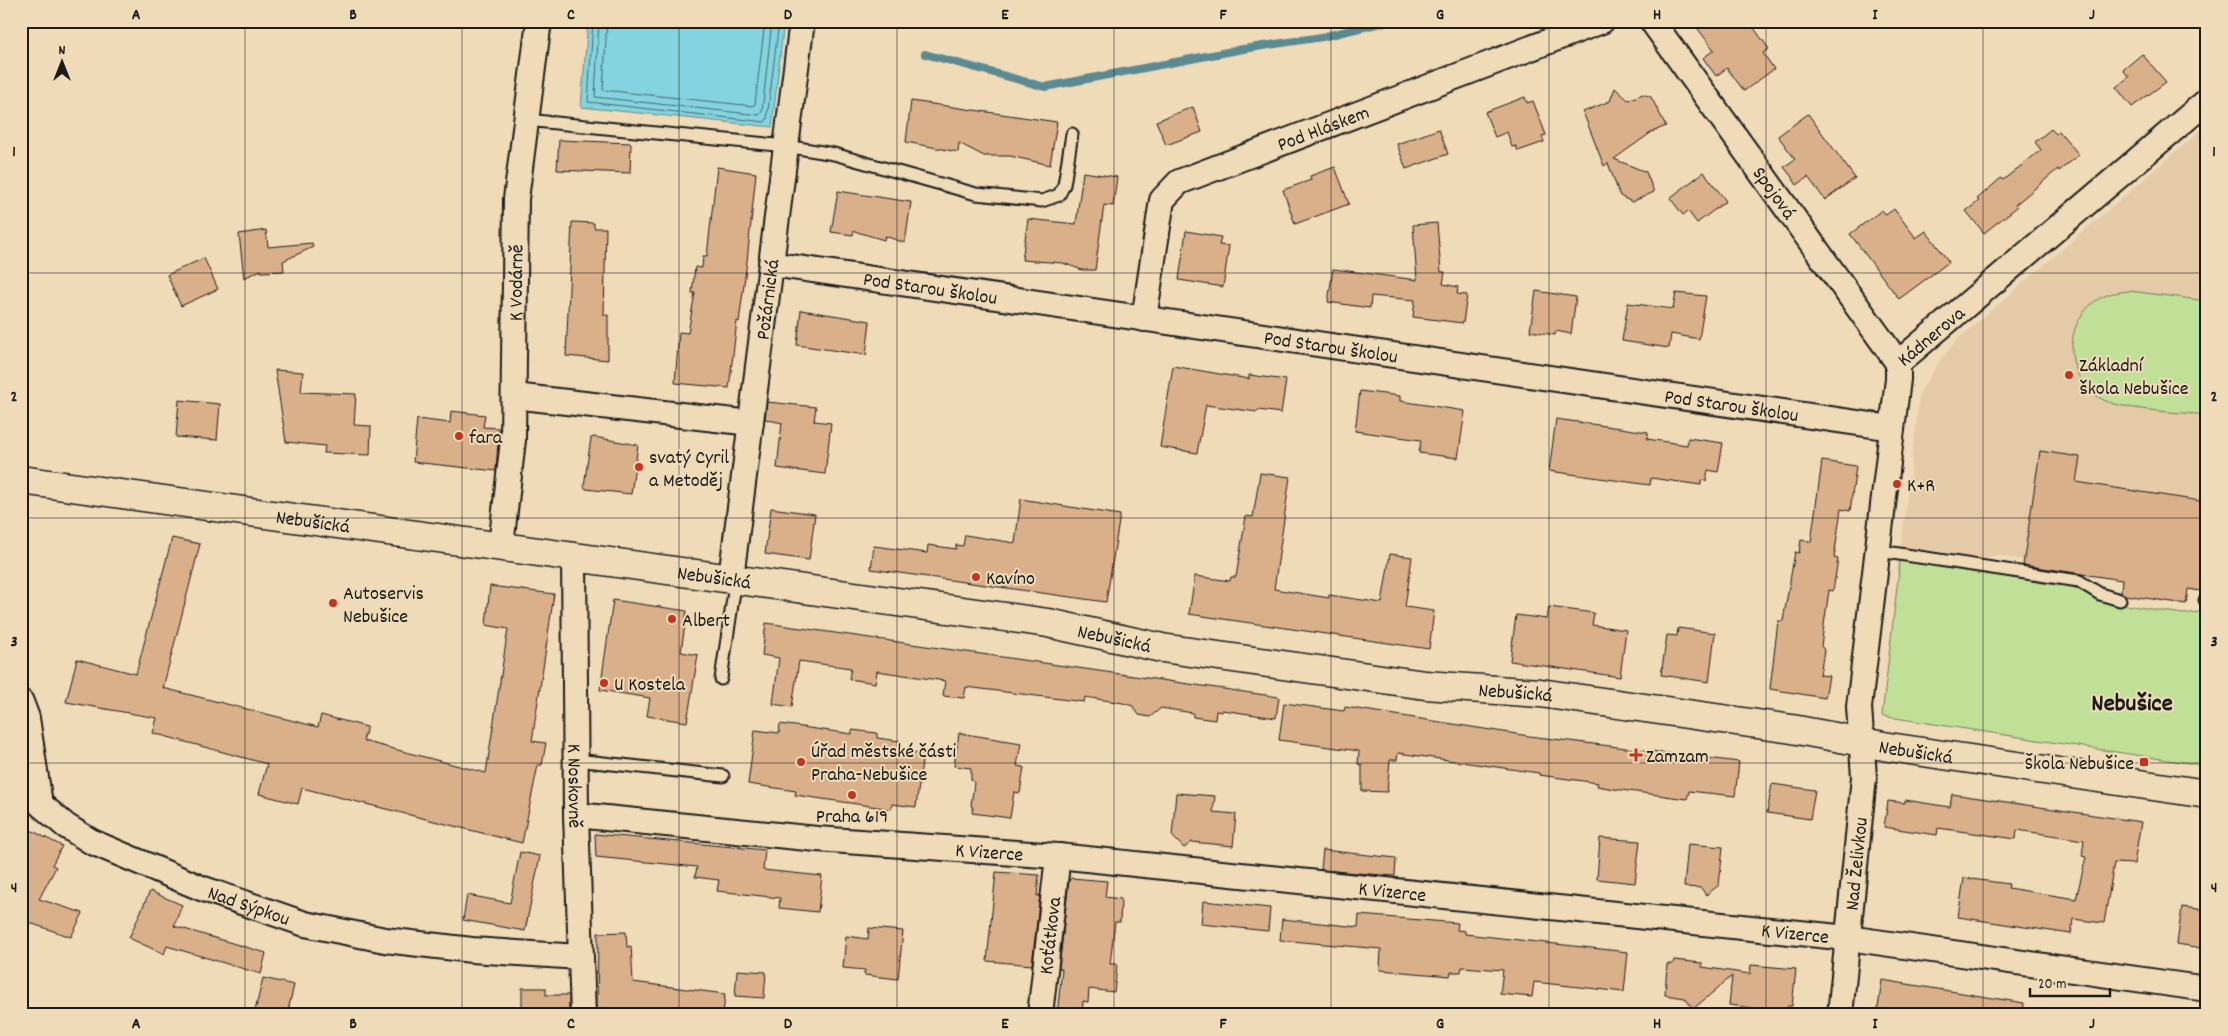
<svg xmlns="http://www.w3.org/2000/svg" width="2228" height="1036" font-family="Dekko,sans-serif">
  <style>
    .built { fill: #e5caa8 }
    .green { fill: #c0e098; stroke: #6e7e5a }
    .water { fill: #84d4e0; stroke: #5a8a92 }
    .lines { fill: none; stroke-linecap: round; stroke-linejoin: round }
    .shore { stroke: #46666a; stroke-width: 1 }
    .stream { stroke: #5a8a92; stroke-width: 8 }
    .building { fill: #dab08b; stroke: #1c1c1c }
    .service-casing { stroke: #1c1c1c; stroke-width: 15 }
    .minor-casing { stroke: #1c1c1c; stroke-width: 28 }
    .tertiary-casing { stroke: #1c1c1c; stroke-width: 31 }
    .service { stroke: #f0dbb9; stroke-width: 11 }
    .minor { stroke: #f0dbb9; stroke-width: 24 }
    .tertiary { stroke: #f0dbb9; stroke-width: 28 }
    .grid { fill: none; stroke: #1c1c1c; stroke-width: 1; stroke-opacity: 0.55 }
    .poi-dot { fill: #c8321e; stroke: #f0dbb9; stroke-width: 2 }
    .labels { text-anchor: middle; stroke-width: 4; stroke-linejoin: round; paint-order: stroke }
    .street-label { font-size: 20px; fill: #1c1c1c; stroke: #f0dbb9 }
    .poi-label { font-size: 20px; fill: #1c1c1c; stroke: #f0dbb9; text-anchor: start }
    .district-label { font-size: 25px; font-weight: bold; fill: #1c1c1c; stroke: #f0dbb9 }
    .neatline { fill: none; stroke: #1c1c1c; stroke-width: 2 }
    .grid-label { font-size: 16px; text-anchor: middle; font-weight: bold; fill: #1c1c1c }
  </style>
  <rect width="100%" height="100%" fill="#f0dbb9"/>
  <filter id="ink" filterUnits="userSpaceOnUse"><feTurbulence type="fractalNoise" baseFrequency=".02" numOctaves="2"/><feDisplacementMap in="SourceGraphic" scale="10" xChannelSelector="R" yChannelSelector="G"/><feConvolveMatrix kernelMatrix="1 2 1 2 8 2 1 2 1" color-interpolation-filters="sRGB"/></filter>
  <g filter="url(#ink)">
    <polygon class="built" points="2207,128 2207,592 2188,590 2186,604 2120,594 2122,580 2023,565 2023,560 1998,555 1986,559 1901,547 1920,392 1941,359 1957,340 2201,130"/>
    <g class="green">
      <path d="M2130,291l77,10v114c-27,-3 -88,-4 -109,-18 -33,-21 -35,-71 -4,-95 10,-8 23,-10 36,-11z"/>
      <polygon points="1900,561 2073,587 2101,601 2183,614 2207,611 2207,766 1882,716"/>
    </g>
    <polygon class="water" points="588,21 784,21 772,127 581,107"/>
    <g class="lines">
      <g class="shore">
        <polyline points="593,21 588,102 765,122 767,119 779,21"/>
        <polyline points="599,21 595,97 759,115 762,112 772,21"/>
        <polyline points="607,21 603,90 753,106 755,104 765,21"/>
      </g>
      <polyline class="stream" points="925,54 1045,87 1243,49 1322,37 1389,21"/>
    </g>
    <g class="building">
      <polygon points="1692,21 1749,21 1769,49 1763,53 1774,69 1744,91 1727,68 1716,76 1703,58 1714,50"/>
      <polygon points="2142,54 2166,82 2132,107 2116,87 2129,77 2123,70"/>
      <polygon points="1615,88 1628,100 1643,94 1651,97 1666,126 1652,132 1614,159 1646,172 1654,192 1632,202 1620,196 1608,163 1604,166 1583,112 1610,101"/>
      <polygon points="1525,97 1527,103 1533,101 1546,135 1542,136 1544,142 1518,151 1516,146 1512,147 1507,132 1495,137 1485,112"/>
      <polygon points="911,101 1057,122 1050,165 1010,156 984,156 959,143 958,152 906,142"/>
      <polygon points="1193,107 1202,132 1166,145 1156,121"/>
      <polygon points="1808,114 1855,178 1825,200 1808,177 1797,185 1791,176 1784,167 1795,159 1778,136"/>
      <polygon points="1439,129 1448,154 1406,169 1397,144"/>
      <polygon points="2051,129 2056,134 2059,131 2079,155 2059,171 2058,169 2015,205 2017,207 1984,233 1966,211 1979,201 1977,199 2001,178 2003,180 2041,150 2035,142"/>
      <polygon points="559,140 631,143 630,173 557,170"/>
      <polygon points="717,167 756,173 747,261 739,322 737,321 729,388 675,383 679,332 688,333 695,293 692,293 695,267 702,268 703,256 707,256"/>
      <polygon points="1335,167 1349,204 1295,224 1283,190 1311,180 1310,176"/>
      <polygon points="1083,172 1117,177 1113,206 1104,205 1095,270 1082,270 1063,263 1022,260 1028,219 1076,224"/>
      <polygon points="1704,172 1726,201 1697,223 1688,211 1683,215 1670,198"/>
      <polygon points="838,191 911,202 905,243 885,236 884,240 854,231 853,235 831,232"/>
      <polygon points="1894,209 1916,238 1926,231 1949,262 1899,299 1850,234 1882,210 1886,215"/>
      <polygon points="572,222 594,223 594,228 606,228 604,315 608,315 608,360 566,356"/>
      <polygon points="1437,223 1441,272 1445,272 1443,284 1458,287 1457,294 1467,295 1463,323 1413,317 1415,300 1371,296 1370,308 1328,302 1333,269 1417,280 1413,225"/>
      <polygon points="266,230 268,247 312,243 313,247 283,261 284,271 261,272 261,270 244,278 239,234"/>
      <polygon points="1186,231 1221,237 1219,245 1229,246 1223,287 1179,280"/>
      <polygon points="204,258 218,289 181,306 167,275"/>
      <polygon points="1536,291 1576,297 1571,334 1556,331 1555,335 1530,331"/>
      <polygon points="1676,293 1706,296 1699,339 1671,334 1669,348 1622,341 1628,303 1673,309"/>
      <polygon points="801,310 870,321 866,355 797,345"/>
      <polygon points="1173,366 1249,379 1249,375 1286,380 1281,413 1258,410 1257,412 1206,405 1197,453 1160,447"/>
      <polygon points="275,370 303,372 301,392 356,394 354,425 371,426 370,455 324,453 325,446 286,442"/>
      <polygon points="1360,391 1400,396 1400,401 1465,411 1458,458 1419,453 1421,440 1355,431"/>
      <polygon points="179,400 220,404 217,440 176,437"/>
      <polygon points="767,402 816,407 814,421 831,423 825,474 777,468 782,423 765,419"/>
      <polygon points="451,411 485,415 483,427 499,428 496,471 413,462 417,419 450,423"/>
      <polygon points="1556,419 1648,432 1647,439 1687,445 1688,438 1723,443 1718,472 1708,470 1706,481 1701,480 1701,485 1651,478 1650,485 1549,471"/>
      <polygon points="594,437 638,445 631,494 586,489 584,486 591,438"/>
      <polygon points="2040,451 2080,457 2076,482 2207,502 2207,592 2188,589 2186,604 2125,595 2121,592 2122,580 2023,565"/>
      <polygon points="1822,461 1856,466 1850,511 1841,509 1834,558 1838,559 1833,591 1829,590 1821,646 1824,650 1820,675 1829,676 1825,698 1770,689 1778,621 1783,621 1795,552 1799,553 1801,540 1811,542"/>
      <polygon points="1260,473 1290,477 1274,589 1329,598 1329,595 1382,603 1390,554 1412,557 1405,607 1434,611 1429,649 1189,614 1195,576 1230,581 1231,577 1236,577 1246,516 1253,517"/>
      <polygon points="1021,499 1120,515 1106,602 871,569 874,546 927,553 928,545 956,549 956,545 963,546 965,535 1015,543"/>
      <polygon points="771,508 815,514 809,560 765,554"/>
      <polygon points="172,538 200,544 163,688 318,727 321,715 367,727 363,741 486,773 508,629 486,625 490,586 554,594 532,741 546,743 542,765 538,765 522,843 302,788 298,804 259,794 267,764 153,733 157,718 66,702 77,659 136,674"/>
      <polygon points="613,600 687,611 681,652 698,655 687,722 647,716 650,698 600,690"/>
      <polygon points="1549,607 1594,613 1592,625 1626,630 1620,677 1510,661 1516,615 1547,619"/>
      <polygon points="766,623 1279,697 1276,718 1222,710 1222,712 1216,711 1215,720 1193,717 1193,713 1161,708 1150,717 1139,715 1133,706 1123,703 1085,697 1084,702 966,687 964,698 943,696 945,681 877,671 875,683 849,679 851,668 799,661 792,707 773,704 779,658 762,655"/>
      <polygon points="1678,628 1715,633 1709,682 1661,675 1667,635 1677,636"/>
      <polygon points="1284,703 1344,711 1345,707 1529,736 1739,762 1735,796 1689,791 1687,799 1614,789 1597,786 1598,783 1539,775 1539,773 1398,753 1397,760 1390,760 1387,792 1362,791 1362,765 1358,764 1359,751 1279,740"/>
      <polygon points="780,724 852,734 852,730 877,733 877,738 900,741 899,750 923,754 916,807 892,804 891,809 795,795 796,791 748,784 755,730 779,733"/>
      <polygon points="959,733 1021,743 1017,766 1024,767 1020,793 1014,792 1010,818 972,813 973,807 971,806 974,783 971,779 971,768 954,766"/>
      <polygon points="1772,784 1815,790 1810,819 1767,813"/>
      <polygon points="1176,793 1215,796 1213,812 1236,814 1233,846 1192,842 1184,848 1172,836"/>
      <polygon points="1952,794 2141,822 2134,864 2114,863 2104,923 2073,919 2071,934 1958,917 1964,878 2009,884 2008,888 2076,899 2086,857 2082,856 2084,840 2017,830 2016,839 1938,828 1937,835 1884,827 1888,801 1905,803 1905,800 1950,807"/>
      <polygon points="21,825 62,846 52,865 56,867 39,899 83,913 71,937 27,922 21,934"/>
      <polygon points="595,834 765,850 763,870 822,876 818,912 779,908 780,898 717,891 719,880 695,877 697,867 596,857"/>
      <polygon points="1600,838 1640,841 1635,883 1597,879"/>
      <polygon points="1688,844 1723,847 1719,885 1706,895 1701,888 1684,887"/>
      <polygon points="1323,850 1396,858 1395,876 1321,870"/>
      <polygon points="520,852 540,856 525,931 463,920 467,895 510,903"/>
      <polygon points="996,872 1039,875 1037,896 1040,895 1032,965 987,961"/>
      <polygon points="1072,878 1107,881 1105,897 1121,899 1120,922 1115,922 1110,964 1117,964 1116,976 1114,992 1089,989 1088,1002 1083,1001 1082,1015 1057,1015 1062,969 1059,968 1069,880"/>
      <polygon points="150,891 182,905 174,926 266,953 261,974 167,946 164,954 129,938"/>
      <polygon points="1203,901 1270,908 1268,931 1201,924"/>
      <polygon points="2182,907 2207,910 2207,949 2177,944"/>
      <polygon points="1359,915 1458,923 1457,930 1465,931 1465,934 1628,952 1624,992 1534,982 1532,997 1500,994 1503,970 1462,967 1461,972 1451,972 1450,976 1380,970 1381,949 1280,940 1282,919 1358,927"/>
      <polygon points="869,928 903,931 898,979 864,975 865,970 843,968 846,936 868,939"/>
      <polygon points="626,932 627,947 631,946 633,982 725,994 723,1015 630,1009 630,1015 597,1015 598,933"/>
      <polygon points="1674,960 1702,963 1702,967 1750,974 1751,965 1796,969 1792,1006 1788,1006 1786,1012 1729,1005 1732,976 1693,1009 1685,998 1665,995 1667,964 1673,964"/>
      <polygon points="737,970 766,972 764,998 735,996"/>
      <polygon points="263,978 294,985 287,1015 254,1015"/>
      <polygon points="1882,980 2024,1003 2023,1015 1877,1015"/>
      <polygon points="522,988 546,988 546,995 569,995 569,1015 522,1015"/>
    </g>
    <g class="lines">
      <g class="service-casing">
        <g id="service">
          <polyline points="526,120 786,146 834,154 976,194 1042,201 1059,195 1064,185 1072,134"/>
          <polyline points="1879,551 2079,581 2100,594 2120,600"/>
          <polyline points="2205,600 2207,600"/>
          <polyline points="721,679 736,578"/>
          <polyline points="576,760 723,776"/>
        </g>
      </g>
      <g class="minor-casing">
        <g id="minor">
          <path id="s1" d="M1652,21l246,342"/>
          <path id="s2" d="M771,264l1121,164"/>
          <path id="s3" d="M1144,319l18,-119 17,-18 423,-161"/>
          <polyline points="514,396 751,423"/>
          <path id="s4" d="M501,546l12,-106 3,-241 23,-178"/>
          <path id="s5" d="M574,556l2,259 7,200"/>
          <path id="s6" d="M731,578l71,-557"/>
          <path id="s7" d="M21,702l6,16 13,86 26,22 26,16 109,46 104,36 80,16 87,10 108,7"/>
          <path id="s8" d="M576,815l241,24 241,17 790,82 359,51"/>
          <path id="s9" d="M1040,1015l18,-159"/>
          <path id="s10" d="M1840,1015l24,-238 -5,-70 39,-328v-16l309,-262"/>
        </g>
      </g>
      <g class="tertiary-casing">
        <g id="tertiary">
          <path id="s11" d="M21,480l1027,143 114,25 263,37 115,8 252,36 97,18 318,47"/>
        </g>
      </g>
      <use href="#service" class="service"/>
      <use href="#minor" class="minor"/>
      <use href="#tertiary" class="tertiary"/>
    </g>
  </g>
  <path class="grid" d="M245,21v994M462,21v994M679,21v994M897,21v994M1114,21v994M1331,21v994M1549,21v994M1766,21v994M1983,21v994M21,273h2186M21,518h2186M21,763h2186"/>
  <g class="poi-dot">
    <circle cx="2069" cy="375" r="5"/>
    <circle cx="459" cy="436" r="5"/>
    <circle cx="639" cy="467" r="5"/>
    <circle cx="1897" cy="484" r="5"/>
    <circle cx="976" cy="577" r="5"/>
    <circle cx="333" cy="603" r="5"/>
    <circle cx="672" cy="619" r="5"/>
    <circle cx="604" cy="683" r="5"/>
    <path d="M1633.5 747.5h5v5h5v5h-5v5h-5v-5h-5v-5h5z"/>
    <circle cx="801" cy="762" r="5"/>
    <rect x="2139" y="757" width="10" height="10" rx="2.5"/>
    <circle cx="852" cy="795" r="5"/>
  </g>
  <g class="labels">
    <g class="street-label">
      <text dy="7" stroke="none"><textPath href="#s3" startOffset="299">Pod Hláskem</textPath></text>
      <text dy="7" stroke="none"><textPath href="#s1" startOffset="211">Spojová</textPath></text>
      <text dy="7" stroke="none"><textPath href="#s4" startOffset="264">K Vodárně</textPath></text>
      <text dy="7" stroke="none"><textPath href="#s2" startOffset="161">Pod Starou školou</textPath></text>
      <text dy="7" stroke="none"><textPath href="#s6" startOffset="281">Požárnická</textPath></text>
      <text dy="7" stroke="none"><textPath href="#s10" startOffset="698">Kádnerova</textPath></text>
      <text dy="7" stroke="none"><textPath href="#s2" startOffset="566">Pod Starou školou</textPath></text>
      <text dy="7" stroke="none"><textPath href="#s2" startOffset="971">Pod Starou školou</textPath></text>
      <text dy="7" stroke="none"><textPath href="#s11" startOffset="295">Nebušická</textPath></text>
      <text dy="7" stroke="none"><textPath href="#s11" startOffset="700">Nebušická</textPath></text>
      <text dy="7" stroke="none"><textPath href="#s11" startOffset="1105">Nebušická</textPath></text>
      <text dy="7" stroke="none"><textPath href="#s11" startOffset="1510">Nebušická</textPath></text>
      <text dy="7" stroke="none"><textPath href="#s11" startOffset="1915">Nebušická</textPath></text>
      <text dy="7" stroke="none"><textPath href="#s5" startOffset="230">K Noskovně</textPath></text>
      <text dy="7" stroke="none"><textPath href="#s8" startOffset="415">K Vizerce</textPath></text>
      <text dy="7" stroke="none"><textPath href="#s10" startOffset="152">Nad Želivkou</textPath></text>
      <text dy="7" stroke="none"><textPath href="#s8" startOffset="820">K Vizerce</textPath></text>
      <text dy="7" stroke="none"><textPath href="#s7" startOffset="338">Nad Sýpkou</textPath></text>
      <text dy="7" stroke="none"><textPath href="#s8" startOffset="1225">K Vizerce</textPath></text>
      <text dy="7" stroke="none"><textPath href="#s9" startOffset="80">Koťátkova</textPath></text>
    </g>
    <g class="poi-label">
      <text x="2079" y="371">Základní<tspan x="2079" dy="23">škola Nebušice</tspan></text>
      <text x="469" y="443">fara</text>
      <text x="649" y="463">svatý Cyril<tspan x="649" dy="23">a Metoděj</tspan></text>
      <text x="1907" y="491">K+R</text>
      <text x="986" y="584">Kavíno</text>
      <text x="343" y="599">Autoservis<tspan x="343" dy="23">Nebušice</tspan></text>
      <text x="682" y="626">Albert</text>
      <text x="614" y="690">U Kostela</text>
      <text x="811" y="757">Úřad městské části<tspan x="811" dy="23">Praha-Nebušice</tspan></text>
      <text x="1646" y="762">Zamzam</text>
      <text x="2134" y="769" text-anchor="end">Škola Nebušice</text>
      <text x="852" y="822" text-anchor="middle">Praha 619</text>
    </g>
    <g class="district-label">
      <text x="2132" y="710">Nebušice</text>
    </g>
  </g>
  <rect width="2228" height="1036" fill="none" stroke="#f0dbb9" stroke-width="55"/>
  <g transform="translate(62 62)" stroke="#f0dbb9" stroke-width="4" paint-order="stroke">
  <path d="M0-4L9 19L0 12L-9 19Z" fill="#1c1c1c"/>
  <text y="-8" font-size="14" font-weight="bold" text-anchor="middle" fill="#1c1c1c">N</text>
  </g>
  <path d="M2030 988v8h80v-8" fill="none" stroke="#1c1c1c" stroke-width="2.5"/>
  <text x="2038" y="988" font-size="15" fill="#1c1c1c" stroke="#f0dbb9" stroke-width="4" paint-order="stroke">20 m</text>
  <rect x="28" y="28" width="2172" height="980" class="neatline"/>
  <g class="grid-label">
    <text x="136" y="19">A</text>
    <text x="353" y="19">B</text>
    <text x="571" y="19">C</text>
    <text x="788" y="19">D</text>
    <text x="1005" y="19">E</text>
    <text x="1223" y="19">F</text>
    <text x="1440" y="19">G</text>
    <text x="1657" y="19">H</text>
    <text x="1875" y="19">I</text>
    <text x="2092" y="19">J</text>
    <text x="14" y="156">1</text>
    <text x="2214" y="156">1</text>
    <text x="14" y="401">2</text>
    <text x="2214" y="401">2</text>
    <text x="14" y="646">3</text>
    <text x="2214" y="646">3</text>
    <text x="14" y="892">4</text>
    <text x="2214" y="892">4</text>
    <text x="136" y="1028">A</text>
    <text x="353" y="1028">B</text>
    <text x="571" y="1028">C</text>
    <text x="788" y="1028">D</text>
    <text x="1005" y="1028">E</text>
    <text x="1223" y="1028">F</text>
    <text x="1440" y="1028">G</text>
    <text x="1657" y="1028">H</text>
    <text x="1875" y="1028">I</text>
    <text x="2092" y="1028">J</text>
  </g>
</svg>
